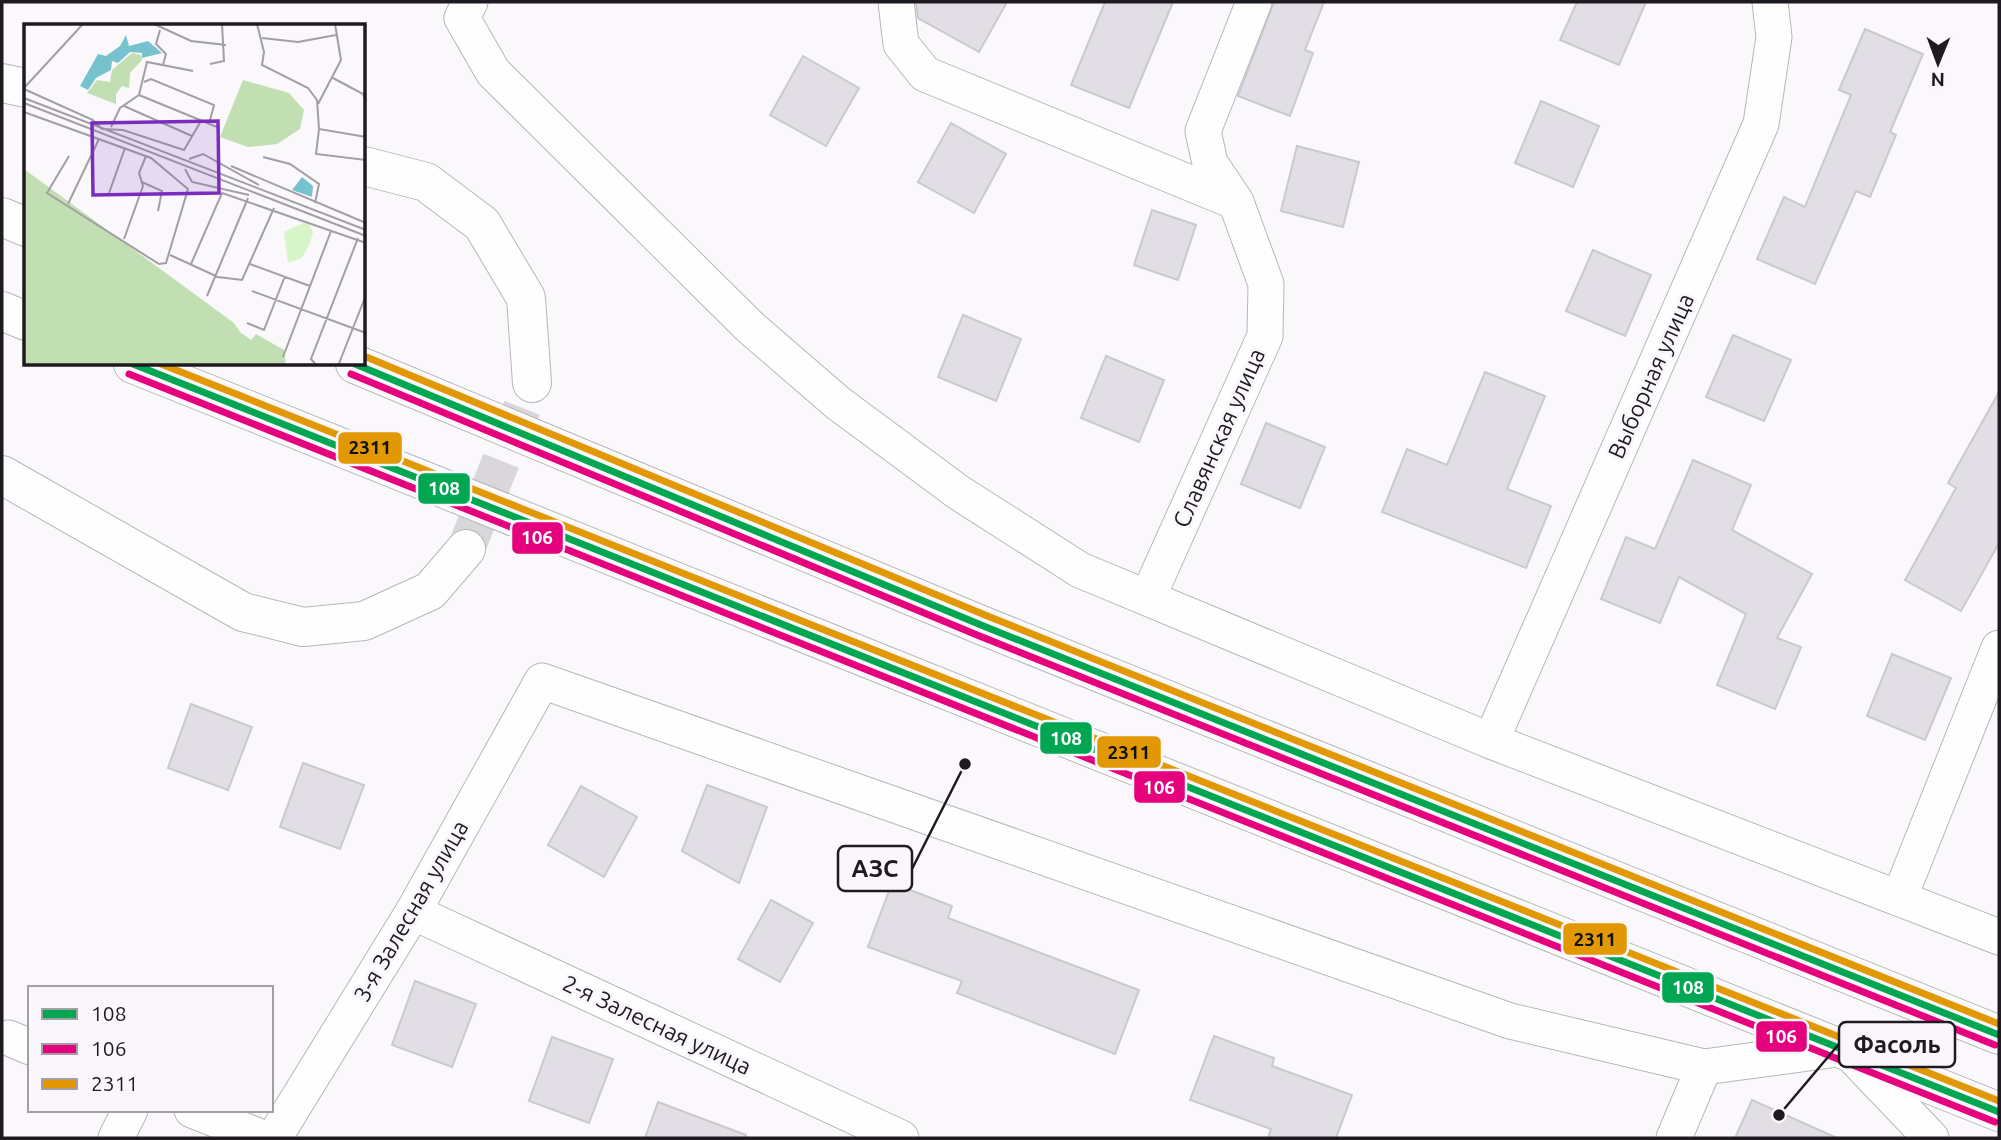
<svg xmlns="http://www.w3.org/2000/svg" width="2001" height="1140" font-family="Ubuntu,sans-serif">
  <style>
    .building { fill: #e1dfe5; stroke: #cbc9ce; stroke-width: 2 }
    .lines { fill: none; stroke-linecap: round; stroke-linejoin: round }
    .primary-tunnel { stroke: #d9d7da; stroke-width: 38; stroke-dasharray: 38 19; stroke-linecap: butt }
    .minor-casing { stroke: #b9b6bb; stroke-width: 37 }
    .primary-casing { stroke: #b9b6bb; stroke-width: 40 }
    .minor { stroke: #fefefe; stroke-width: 35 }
    .primary { stroke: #fefefe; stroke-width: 38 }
    .bus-1-casing { stroke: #faf7fc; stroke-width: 12 }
    .bus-2-casing { stroke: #faf7fc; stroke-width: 12 }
    .bus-3-casing { stroke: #faf7fc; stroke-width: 12 }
    .bus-1 { stroke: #00a651; stroke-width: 7 }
    .bus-2 { stroke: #e5007d; stroke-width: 7 }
    .bus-3 { stroke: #e19803; stroke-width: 7 }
    .labels { text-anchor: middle; stroke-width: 6; stroke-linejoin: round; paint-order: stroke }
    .street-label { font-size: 23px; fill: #1f1a22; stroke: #faf7fc }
    .inset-road { fill: none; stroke: #a29fa4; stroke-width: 2 }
    .view { fill: #7b2cbf; fill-opacity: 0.15; stroke: #7b2cbf; stroke-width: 3.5 }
    .inset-edge { fill: none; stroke: #1f1a22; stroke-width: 3.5 }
    .leader { fill: none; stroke: #1f1a22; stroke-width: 2.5 }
    .callout-dot { fill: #1f1a22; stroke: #faf7fc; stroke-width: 2.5 }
    .callout { fill: #faf7fc; stroke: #1f1a22; stroke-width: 2.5 }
    .callout-label { font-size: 24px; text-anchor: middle; font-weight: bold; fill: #1f1a22 }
    .line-badge { stroke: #faf7fc; stroke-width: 2.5 }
    .badge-label { font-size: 19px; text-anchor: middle; font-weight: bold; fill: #fff }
    .pale-badge-label { font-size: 19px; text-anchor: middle; font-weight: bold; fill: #111 }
  </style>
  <rect width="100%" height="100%" fill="#faf8fb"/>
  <g class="building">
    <polygon points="916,2 1007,2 979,52 918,18"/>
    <polygon points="1105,2 1173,2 1129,108 1071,85"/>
    <polygon points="1274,2 1324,2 1305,50 1313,53 1290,116 1238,96"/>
    <polygon points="1577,2 1646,2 1619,65 1560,40"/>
    <polygon points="1865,29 1923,54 1890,132 1896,135 1870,197 1856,191 1815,284 1757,259 1784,197 1805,207 1851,95 1839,90"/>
    <polygon points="803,56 859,88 826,146 770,115"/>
    <polygon points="1541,101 1599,126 1573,187 1515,163"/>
    <polygon points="951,123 1006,154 974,213 918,182"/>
    <polygon points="1297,146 1359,162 1343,227 1281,211"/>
    <polygon points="1152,210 1196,225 1178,280 1134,265"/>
    <polygon points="1593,250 1651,275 1625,336 1566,311"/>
    <polygon points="963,315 1021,339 996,401 938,377"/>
    <polygon points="1733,335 1791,360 1764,421 1706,397"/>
    <polygon points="1106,356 1164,380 1139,442 1081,418"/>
    <polygon points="1485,372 1545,396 1507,489 1551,506 1526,568 1382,512 1407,449 1447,465"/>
    <polygon points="1999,392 1999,543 1961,611 1905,580 1956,488 1948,483"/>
    <polygon points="1266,423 1325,447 1300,508 1241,484"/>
    <polygon points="1693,460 1751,485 1732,530 1812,574 1777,638 1801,647 1775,709 1717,685 1746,614 1679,577 1660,623 1601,599 1626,537 1655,549"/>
    <polygon points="1892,654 1951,678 1925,740 1867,716"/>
    <polygon points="191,704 252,727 228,790 168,768"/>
    <polygon points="303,763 364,785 340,849 280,827"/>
    <polygon points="707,785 767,807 739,883 682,851"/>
    <polygon points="581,786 637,817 604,877 548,845"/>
    <polygon points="892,883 952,906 948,918 1139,990 1115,1054 957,993 962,981 868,947"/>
    <polygon points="771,900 813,923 780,982 738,959"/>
    <polygon points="415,981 476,1004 452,1067 392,1045"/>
    <polygon points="1214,1036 1274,1058 1272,1066 1352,1095 1336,1138 1268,1138 1271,1129 1190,1100"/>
    <polygon points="552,1037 613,1059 589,1123 529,1101"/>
    <polygon points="1752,1100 1837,1138 1735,1138"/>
    <polygon points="658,1102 746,1135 746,1138 645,1138"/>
  </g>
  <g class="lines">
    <polyline class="primary-tunnel" points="466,549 532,383"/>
    <g class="minor-casing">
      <g id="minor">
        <polyline points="470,2 462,18 493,72 750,327 838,403 958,492 1080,570 1491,741 1999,937"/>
        <polyline points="896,2 901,44 925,74 1236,202"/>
        <polyline points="1148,597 1265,336 1266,284 1236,202 1210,163 1203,131 1254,2"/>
        <polyline points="1491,741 1761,124 1774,37 1770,2"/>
        <polyline points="1900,896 1999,648"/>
        <polyline points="413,912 901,1138"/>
        <polyline points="9,1038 30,1047"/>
        <polyline points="192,1110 263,1138"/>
        <polyline points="116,1138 130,1110"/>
        <polyline points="274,1138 413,912 542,681 1510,1021 1704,1067 1845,1048 1931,1138"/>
        <polyline points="1674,1138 1704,1067"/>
      </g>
    </g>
    <g class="primary-casing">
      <g id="primary">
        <polyline points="2,83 26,88"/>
        <polyline points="364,166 426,182 482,224 526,298 532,383"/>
        <polyline points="2,217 26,227"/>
        <polyline points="2,311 26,321"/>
        <polyline points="133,364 1999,1112"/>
        <polyline points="355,364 981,625 1999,1035"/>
        <polyline points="2,475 243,612 303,627 364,621 430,591 466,549"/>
      </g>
    </g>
    <use href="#minor" class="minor"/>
    <use href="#primary" class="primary"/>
    <g class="bus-1-casing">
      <g id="bus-1">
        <polyline points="133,364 1999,1112"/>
        <polyline points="355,364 981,625 1999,1035"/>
      </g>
    </g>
    <g class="bus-2-casing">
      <g id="bus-2">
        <polyline points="129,374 1995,1122"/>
        <polyline points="351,374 977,635 1995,1045"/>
      </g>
    </g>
    <g class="bus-3-casing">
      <g id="bus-3">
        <polyline points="364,356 985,615 1999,1024"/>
        <polyline points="161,364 1999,1101"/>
      </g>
    </g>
    <use href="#bus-1" class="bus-1"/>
    <use href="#bus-2" class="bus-2"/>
    <use href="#bus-3" class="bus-3"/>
  </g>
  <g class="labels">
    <g class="street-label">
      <text transform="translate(1651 376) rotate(-66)" y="8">Выборная улица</text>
      <text transform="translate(1219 438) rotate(-66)" y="8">Славянская улица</text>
      <text transform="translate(411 911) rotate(-60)" y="8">3-я Залесная улица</text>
      <text transform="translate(657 1025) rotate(25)" y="8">2-я Залесная улица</text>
    </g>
  </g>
  <g transform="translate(24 24)">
    <rect width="341" height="341" fill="#faf8fb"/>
    <path d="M279,199l6,1 4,8 -3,11 -8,15 -14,5 -4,-31z" fill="#d7f5c8"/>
    <path d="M108,29l9,2 1,5 -12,13 -1,15 -7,-2 -6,8v10l-29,-11 10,-13 13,2 2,-12zM219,56l46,13 15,17 -4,19 -23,15 -29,3 -28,-10zM0,145l210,154 6,9 11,8 5,-6 28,16 2,15h-262z" fill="#c1dfb3"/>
    <path d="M102,11l3,11 19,-5 14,12 -20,5v-5l-12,-1 -12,11 -6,-2 -1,9 -15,8 -8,12 -8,-4 18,-32 8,2 14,-10zM278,153l11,9 -1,11 -20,-7z" fill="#76c3cf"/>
    <path class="inset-road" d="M130,0l37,17 35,4M233,0l7,28 -2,13 46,23 9,12 2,29 47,8M136,6l-4,14 10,10 -3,11M238,14l36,4 38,-7M186,40l14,-3 -2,-37M309,54l30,16 3,7M120,58l7,-3 63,26 -5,19M0,64l59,-64M0,65l69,31 9,9 21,1 61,20 17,-29M115,71l78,32M0,74l342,132M0,79l342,133M294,80l23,-44 -6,-36M100,82l68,30M0,88l127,46 37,31 -22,74 -7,1 -112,-71 22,-37M87,103l9,-19 19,-13 8,-33 46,9M295,105l-3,25 50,6M239,133l27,7 29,20 -4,19M165,135l14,-5 56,31M207,142l135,57M161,145l7,13 57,13M118,158l20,9 -4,20M84,172l17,-48M44,180l31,-65M100,215l19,-53 -4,-13 7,-17M146,231l48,22 24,3 32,-72M167,240l31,-71 144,50M226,240l60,22M228,267l114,42M183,272l41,-98M223,299l17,7 21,-54M259,333l48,-126M293,342l-6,-7 47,-121M314,342l28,-71"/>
    <path class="view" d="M194,97l1,72 -126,2 -1,-72z"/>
    <rect width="341" height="341" class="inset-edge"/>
  </g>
  <path class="leader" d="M965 764L912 869M1779 1115L1839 1044"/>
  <g class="callout-dot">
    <circle cx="965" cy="764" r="7"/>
    <circle cx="1779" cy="1115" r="7"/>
  </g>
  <g class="callout">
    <rect x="838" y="846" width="74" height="45" rx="7"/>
    <rect x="1839" y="1022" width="116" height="45" rx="7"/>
  </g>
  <g class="callout-label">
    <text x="875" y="877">АЗС</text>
    <text x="1897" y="1053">Фасоль</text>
  </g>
  <g class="line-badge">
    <rect x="337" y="431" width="66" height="34" rx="7" fill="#e19803"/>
    <rect x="417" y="472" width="54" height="33" rx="7" fill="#00a651"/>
    <rect x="511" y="521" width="53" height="34" rx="7" fill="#e5007d"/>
    <rect x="1039" y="721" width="54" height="34" rx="7" fill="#00a651"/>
    <rect x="1096" y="735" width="66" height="34" rx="7" fill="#e19803"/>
    <rect x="1133" y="770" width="53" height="34" rx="7" fill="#e5007d"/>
    <rect x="1562" y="922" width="66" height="34" rx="7" fill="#e19803"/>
    <rect x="1661" y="971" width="54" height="33" rx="7" fill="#00a651"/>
    <rect x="1755" y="1020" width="53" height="33" rx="7" fill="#e5007d"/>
  </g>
  <g class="badge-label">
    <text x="444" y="495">108</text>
    <text x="537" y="544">106</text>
    <text x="1066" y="745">108</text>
    <text x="1159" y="794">106</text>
    <text x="1688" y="994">108</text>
    <text x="1781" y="1043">106</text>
  </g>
  <g class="pale-badge-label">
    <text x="370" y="454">2311</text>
    <text x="1129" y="759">2311</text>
    <text x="1595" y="946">2311</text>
  </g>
  <rect width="2001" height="1140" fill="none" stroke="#1f1a22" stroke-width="7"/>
  <rect x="28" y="986" width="245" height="126" fill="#faf7fc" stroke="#a29fa5" stroke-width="2"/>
  <rect x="42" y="1009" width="35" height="10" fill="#00a651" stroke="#a29fa5" stroke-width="2"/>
  <text x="91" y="1021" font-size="21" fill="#1f1a22">108</text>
  <rect x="42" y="1044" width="35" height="10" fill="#e5007d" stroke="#a29fa5" stroke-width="2"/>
  <text x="91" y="1056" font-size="21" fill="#1f1a22">106</text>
  <rect x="42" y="1079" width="35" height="10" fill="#e19803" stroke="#a29fa5" stroke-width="2"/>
  <text x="91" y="1091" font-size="21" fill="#1f1a22">2311</text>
  <g transform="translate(1938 63) rotate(181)" stroke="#faf7fc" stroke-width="5" paint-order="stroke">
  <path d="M0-5L12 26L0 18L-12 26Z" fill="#1f1a22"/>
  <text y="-10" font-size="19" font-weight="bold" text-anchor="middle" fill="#1f1a22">N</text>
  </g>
</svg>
